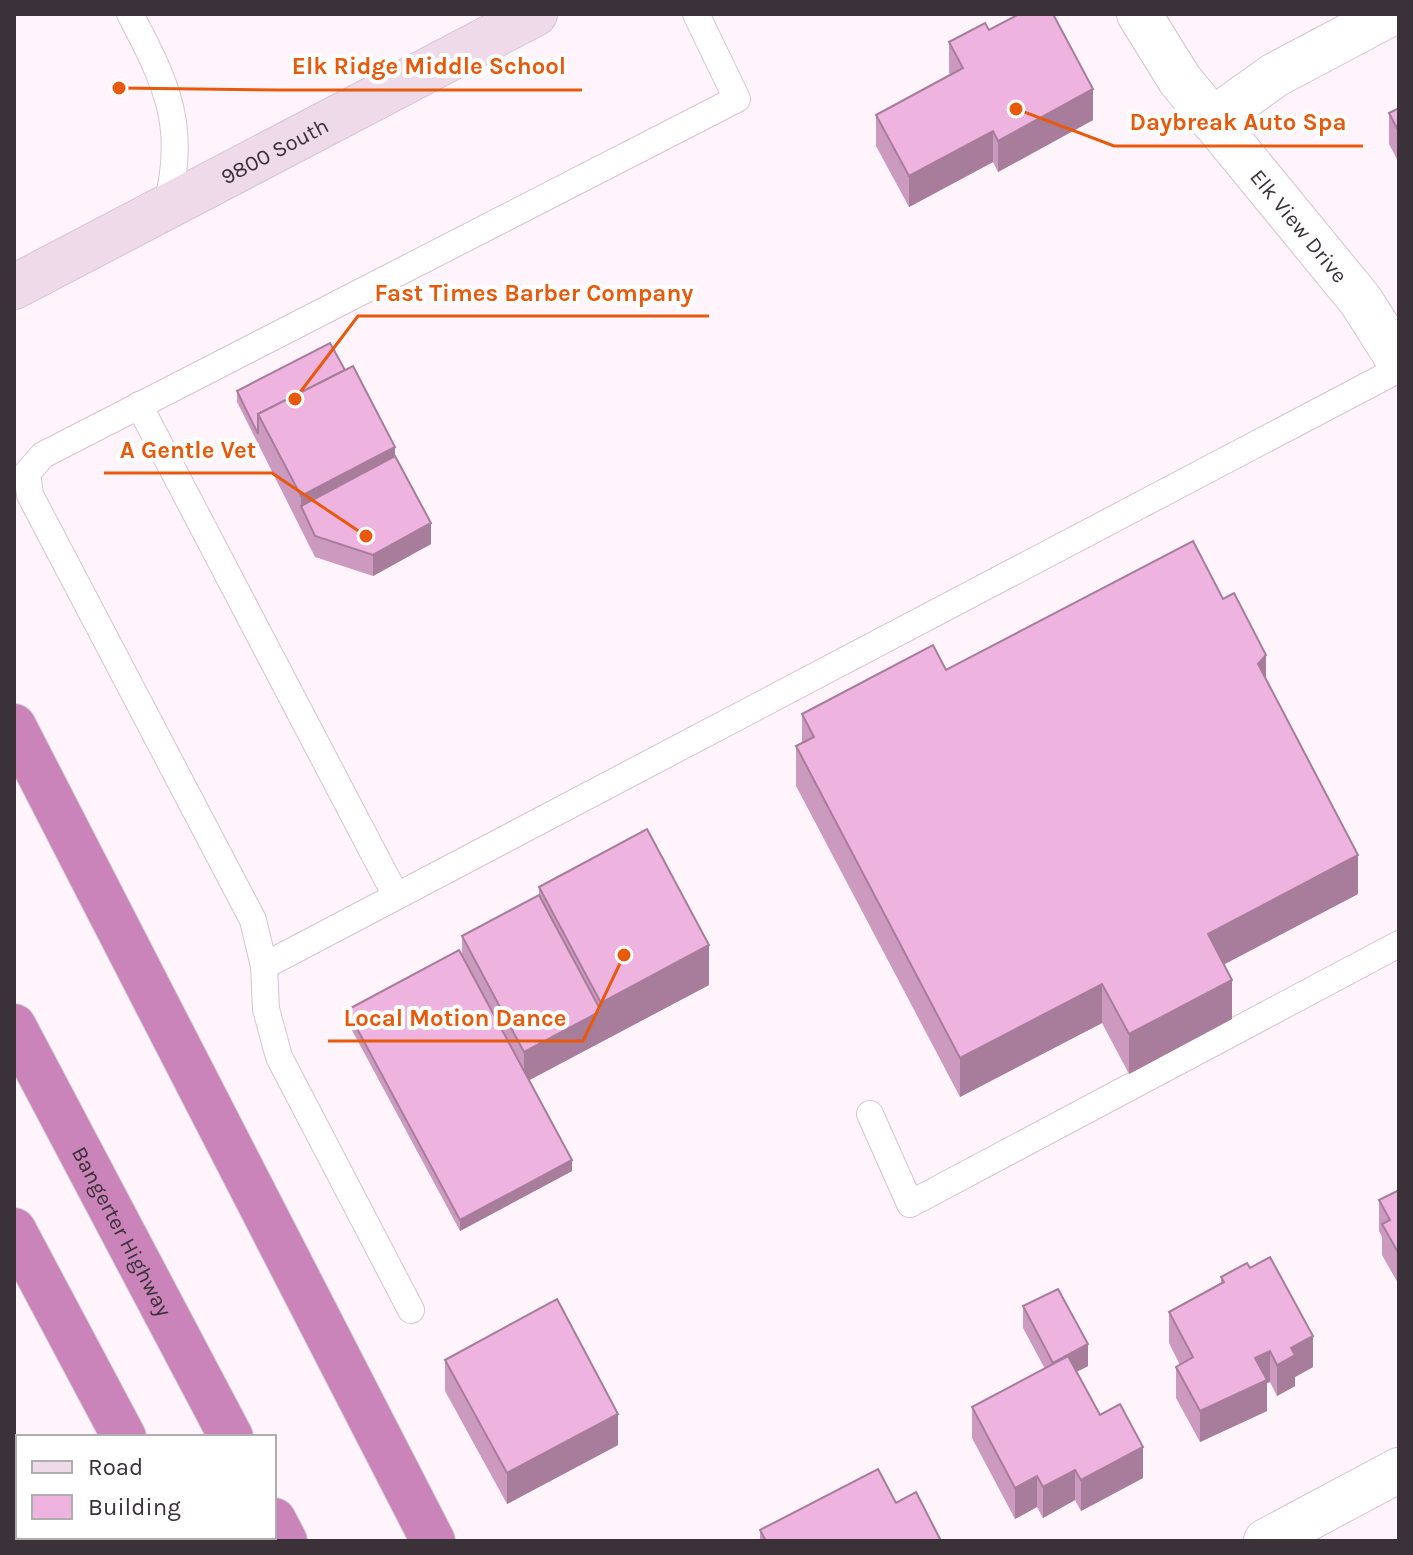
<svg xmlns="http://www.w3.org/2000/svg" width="1413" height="1555" font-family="Karla,sans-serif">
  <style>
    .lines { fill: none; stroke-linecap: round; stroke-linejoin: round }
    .lane-casing { stroke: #dac1d3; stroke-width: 28 }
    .street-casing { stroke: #dac1d3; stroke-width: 46 }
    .secondary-casing { stroke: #dac1d3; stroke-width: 46 }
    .highway-casing { stroke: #d8d6d7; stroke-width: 46 }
    .lane { stroke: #fff; stroke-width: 26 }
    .street { stroke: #fff; stroke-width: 44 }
    .secondary { stroke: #efdaea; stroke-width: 44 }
    .highway { stroke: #ca84b9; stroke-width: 44 }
    .wall { fill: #cd9abf }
    .shaded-wall { fill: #a77d9b }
    .building { fill: #eeb3de; stroke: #a77d9b; stroke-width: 2 }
    .labels { text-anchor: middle; stroke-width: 8; stroke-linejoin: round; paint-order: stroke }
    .street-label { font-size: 22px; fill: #3b3138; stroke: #fff }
    .leader { fill: none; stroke: #e8590c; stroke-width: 3 }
    .callout-dot { fill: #e8590c; stroke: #fff; stroke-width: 3 }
    .callout-label { font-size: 24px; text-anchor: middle; font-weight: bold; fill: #e8590c; stroke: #fff; stroke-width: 8; stroke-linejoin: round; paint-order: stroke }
  </style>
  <rect width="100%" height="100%" fill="#fff4fc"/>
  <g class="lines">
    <g class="lane-casing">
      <g id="lane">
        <path d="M130,14c37,70 58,114 36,194"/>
        <polyline points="139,405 396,896"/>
        <polyline points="264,966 1399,369"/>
        <polyline points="870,1114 910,1204 1399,944"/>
        <polyline points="411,1310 279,1057 266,1009 264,966 253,920 30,495 27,473 43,455 737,99 696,14"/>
      </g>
    </g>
    <g class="street-casing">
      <g id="street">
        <path id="s1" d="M1139,14l41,66 181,221 38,60"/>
        <polyline points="1212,120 1275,75 1390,14"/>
        <polyline points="1266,1541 1399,1470"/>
      </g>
    </g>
    <g class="secondary-casing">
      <g id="secondary">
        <path id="s2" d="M14,287l521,-273"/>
      </g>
    </g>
    <g class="highway-casing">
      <g id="highway">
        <polyline points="14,726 433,1541"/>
        <path id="s3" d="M14,1026l217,411"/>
        <polyline points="14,1230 124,1437"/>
        <polyline points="14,1515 18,1522"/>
        <polyline points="274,1520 285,1541"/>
        <polyline points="176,1537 178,1541"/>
      </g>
    </g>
    <use href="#lane" class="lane"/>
    <use href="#street" class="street"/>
    <use href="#secondary" class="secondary"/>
    <use href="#highway" class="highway"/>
  </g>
  <g class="wall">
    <polygon points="989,30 1093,120 998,172 993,162 909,207 876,146 876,115 951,75 949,73 949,42"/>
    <polygon points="1399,108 1399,163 1389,144 1389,113"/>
    <polygon points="345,370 395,456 431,544 373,576 315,557 237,402 237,391"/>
    <polygon points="946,670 1266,680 1358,894 1224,964 1232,1019 1129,1074 1102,1023 960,1097 796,786 796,746 802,743 802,714"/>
    <polygon points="539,887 709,985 529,1080 572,1171 460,1231 347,1021 347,1010 462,956 462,936 539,895"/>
    <polygon points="1399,1190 1399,1285 1382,1255 1382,1237 1379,1231 1379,1200"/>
    <polygon points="1221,1277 1313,1367 1295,1377 1295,1386 1277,1396 1270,1382 1267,1383 1267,1411 1200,1442 1176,1398 1176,1367 1180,1365 1169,1343 1169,1312 1221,1283"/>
    <polygon points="1023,1306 1088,1366 1076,1372 1100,1415 1143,1478 1081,1511 1075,1500 1043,1518 1037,1507 1015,1519 972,1438 972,1407 1045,1369 1023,1328"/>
    <polygon points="445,1360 618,1445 507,1504 445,1391"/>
    <polygon points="896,1503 940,1541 760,1541 760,1530"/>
  </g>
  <g class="shaded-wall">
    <polygon points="1093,89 1093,120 998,172 998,141"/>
    <polygon points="993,131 993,162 909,207 909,176"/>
    <polygon points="395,447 395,478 301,506 301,496"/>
    <polygon points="431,523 431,544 373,576 373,555"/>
    <polygon points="1266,655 1266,694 1258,664"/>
    <polygon points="1358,855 1358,894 1208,973 1208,934"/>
    <polygon points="709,945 709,985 524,1083 524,1052 601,1011 601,1003"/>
    <polygon points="1232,980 1232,1019 1129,1074 1129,1034"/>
    <polygon points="1102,984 1102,1023 960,1097 960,1058"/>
    <polygon points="572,1160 572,1171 460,1231 460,1220"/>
    <polygon points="1313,1336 1313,1367 1295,1377 1295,1386 1277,1396 1277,1365 1291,1348"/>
    <polygon points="1088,1344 1088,1366 1053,1384 1053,1363"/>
    <polygon points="1270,1351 1270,1382 1267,1383 1267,1411 1200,1442 1200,1411 1255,1358"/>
    <polygon points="618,1414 618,1445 507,1504 507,1473"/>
    <polygon points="1143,1447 1143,1478 1081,1511 1081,1480"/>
    <polygon points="1075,1470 1075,1500 1043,1518 1043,1487"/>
    <polygon points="1037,1476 1037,1507 1015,1519 1015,1488"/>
  </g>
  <g class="building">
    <polygon points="1019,14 1053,14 1093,89 998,141 993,131 909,176 876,115 963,68 949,42 985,23 989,30"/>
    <polygon points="1399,108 1399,132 1389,113"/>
    <polygon points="330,343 345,370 258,414 258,434 237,391"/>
    <polygon points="353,366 395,447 301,496 258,414"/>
    <polygon points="395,456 431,523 373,555 315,536 301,506"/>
    <polygon points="1193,541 1223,599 1234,593 1266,655 1258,664 1358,855 1208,934 1232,980 1129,1034 1102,984 960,1058 796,746 814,737 802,714 933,645 946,670"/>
    <polygon points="647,829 709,945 601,1003 539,887"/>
    <polygon points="539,895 601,1011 524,1052 462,936"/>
    <polygon points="459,950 572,1160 460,1220 347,1010"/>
    <polygon points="1399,1190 1399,1254 1382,1224 1390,1220 1379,1200"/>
    <polygon points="1270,1257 1313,1336 1291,1348 1295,1355 1277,1365 1270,1351 1255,1358 1267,1380 1200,1411 1176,1367 1193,1357 1169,1312 1224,1282 1221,1277 1247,1263 1250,1268"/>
    <polygon points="1058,1289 1088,1344 1053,1363 1023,1306"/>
    <polygon points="557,1299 618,1414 507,1473 445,1360"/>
    <polygon points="1068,1356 1100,1415 1120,1404 1143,1447 1081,1480 1075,1470 1043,1487 1037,1476 1015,1488 972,1407"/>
    <polygon points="878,1469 896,1503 916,1492 940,1539 937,1541 766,1541 760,1530"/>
  </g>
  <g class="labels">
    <g class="street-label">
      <text dy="8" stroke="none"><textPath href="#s2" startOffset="294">9800 South</textPath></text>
      <text dy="8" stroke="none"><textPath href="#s1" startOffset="266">Elk View Drive</textPath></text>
      <text dy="8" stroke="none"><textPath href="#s3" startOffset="232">Bangerter Highway</textPath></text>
    </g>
  </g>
  <path class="leader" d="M119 88L276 90H582M1016 109L1114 146H1363M295 399L358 316H709M366 536L272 473H104M624 955L583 1041H328"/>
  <g class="callout-dot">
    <circle cx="119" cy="88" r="8"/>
    <circle cx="1016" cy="109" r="8"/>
    <circle cx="295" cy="399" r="8"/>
    <circle cx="366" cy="536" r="8"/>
    <circle cx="624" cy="955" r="8"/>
  </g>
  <g class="callout-label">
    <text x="429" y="74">Elk Ridge Middle School</text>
    <text x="1238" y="130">Daybreak Auto Spa</text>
    <text x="534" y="301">Fast Times Barber Company</text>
    <text x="188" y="458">A Gentle Vet</text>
    <text x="455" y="1026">Local Motion Dance</text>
  </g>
  <rect width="1413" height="1555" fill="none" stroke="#3b3138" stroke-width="32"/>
  <rect x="16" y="1435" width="260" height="104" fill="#ffffff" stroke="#b1adaf" stroke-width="2"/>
  <rect x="32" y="1461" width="40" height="12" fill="#efdaea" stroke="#b1adaf" stroke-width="2"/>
  <text x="88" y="1475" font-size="24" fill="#3b3138">Road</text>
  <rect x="32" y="1495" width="40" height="24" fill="#eeb3de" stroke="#b1adaf" stroke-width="2"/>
  <text x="88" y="1515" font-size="24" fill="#3b3138">Building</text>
</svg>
